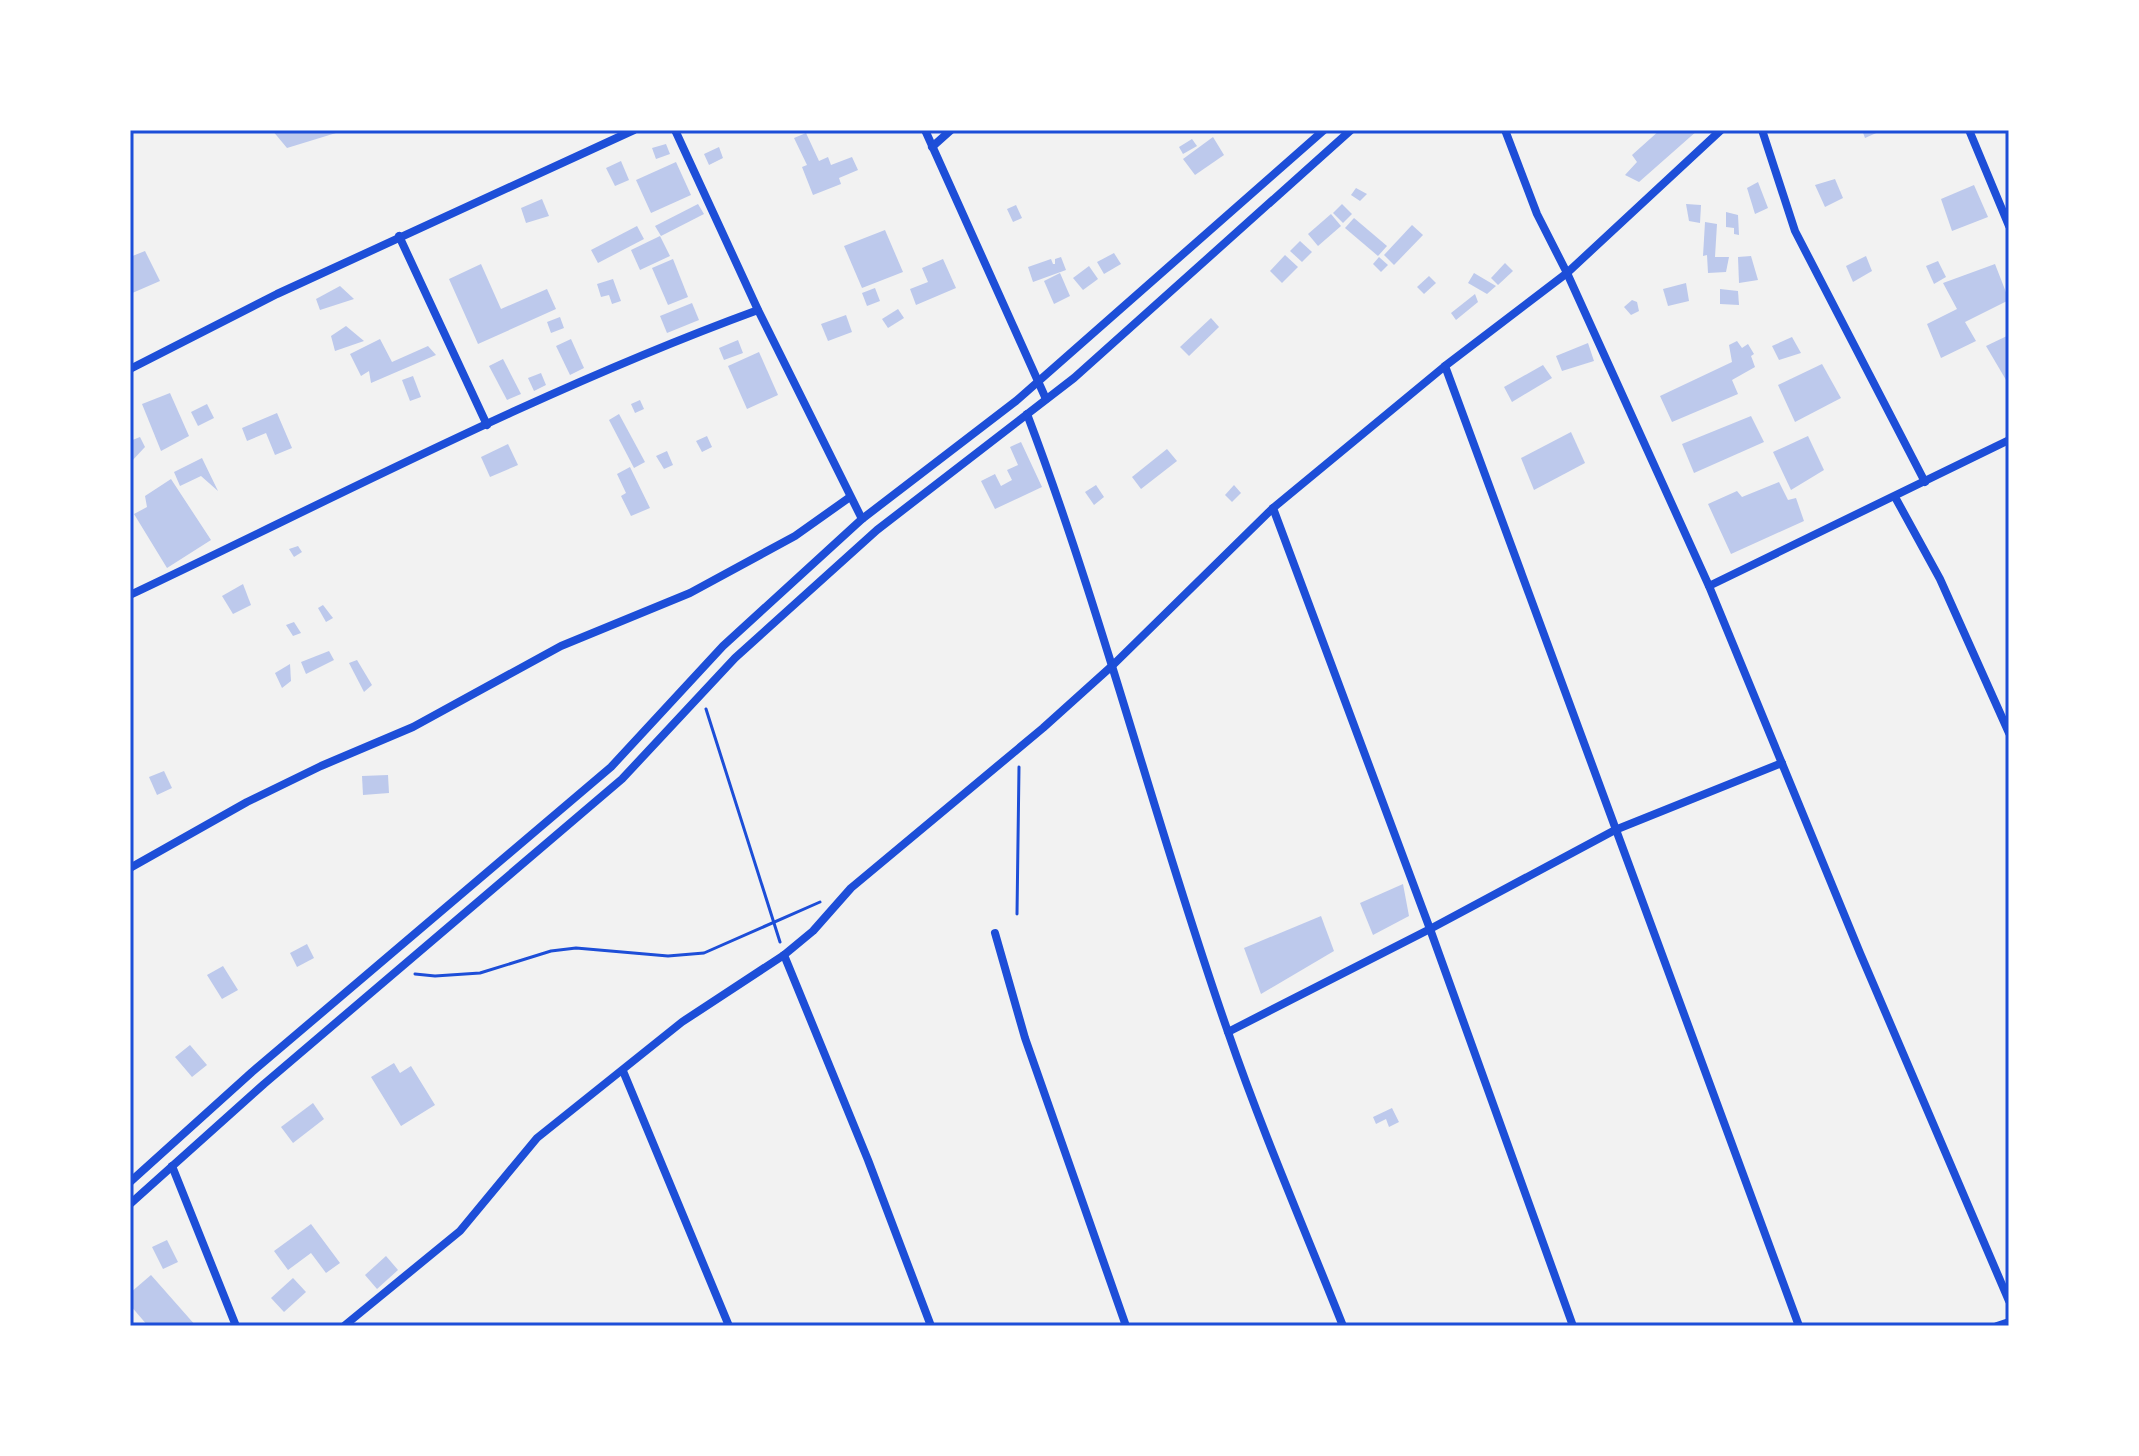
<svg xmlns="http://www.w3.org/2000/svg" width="2139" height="1456" font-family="'Roboto Serif',serif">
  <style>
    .building { fill: #bdc9ec }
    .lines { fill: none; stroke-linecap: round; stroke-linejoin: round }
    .path { stroke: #1d4ed8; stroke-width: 3 }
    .minor { stroke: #1d4ed8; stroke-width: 8 }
    .neatline { fill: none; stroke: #1d4ed8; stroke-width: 3 }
  </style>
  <rect width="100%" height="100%" fill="#f2f2f2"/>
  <g class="building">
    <polygon points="272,130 334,130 336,133 287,148"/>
    <polygon points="1660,130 1698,130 1639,182 1625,175 1637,162 1632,155"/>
    <polygon points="1862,130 1883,130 1865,138"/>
    <polygon points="806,133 819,161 828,157 831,165 852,157 858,170 839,178 841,184 813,195 802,167 807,165 794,138"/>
    <polygon points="1213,137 1224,155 1195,175 1183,159"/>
    <polygon points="1192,139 1197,146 1183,154 1179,147"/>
    <polygon points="666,144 670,154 656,159 652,148"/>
    <polygon points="719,147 723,158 709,165 704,154"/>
    <polygon points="621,161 629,180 615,186 606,168"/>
    <polygon points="676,162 691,195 651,213 636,180"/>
    <polygon points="1835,179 1843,198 1825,207 1815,185"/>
    <polygon points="1758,182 1768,208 1755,214 1747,188"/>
    <polygon points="1974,185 1988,217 1952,231 1941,199"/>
    <polygon points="1356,188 1367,194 1360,201 1351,195"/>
    <polygon points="542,199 549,216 526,223 521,208"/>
    <polygon points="698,204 704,214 661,236 655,226"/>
    <polygon points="1342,204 1352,214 1343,223 1333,213"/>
    <polygon points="1686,204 1701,205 1700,223 1689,221"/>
    <polygon points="1016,205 1022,218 1013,222 1007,209"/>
    <polygon points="1726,212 1738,215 1739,235 1734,234 1734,228 1726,227"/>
    <polygon points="1331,214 1341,226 1318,246 1308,234"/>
    <polygon points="1354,218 1387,246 1378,256 1345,228"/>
    <polygon points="1705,222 1717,224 1715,257 1729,257 1726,272 1708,273 1707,255 1703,256"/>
    <polygon points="1412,225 1423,235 1394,265 1384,255"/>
    <polygon points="637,226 644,239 598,263 591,250"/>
    <polygon points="885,230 903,272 862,288 844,246"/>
    <polygon points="660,236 670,256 640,270 631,250"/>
    <polygon points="1300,241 1312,252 1302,262 1290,251"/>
    <polygon points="145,251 160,281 130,294 130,257"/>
    <polygon points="1114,253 1121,264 1104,274 1097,262"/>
    <polygon points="1285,255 1298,267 1282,283 1270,271"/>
    <polygon points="1751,256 1758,280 1739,283 1738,257"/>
    <polygon points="1866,256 1872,271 1853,282 1846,266"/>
    <polygon points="1061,257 1066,270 1033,282 1028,267 1051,259 1053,264 1055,264 1055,259"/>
    <polygon points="1379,257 1388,265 1381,272 1373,264"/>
    <polygon points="673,259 688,297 668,305 652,268"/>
    <polygon points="943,259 956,288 916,305 910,289 928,282 922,268"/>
    <polygon points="1938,261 1946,277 1934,284 1926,266"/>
    <polygon points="1505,263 1513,271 1498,285 1491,278"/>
    <polygon points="481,264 501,309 547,289 556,309 478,344 449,279"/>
    <polygon points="1995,264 2009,300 1965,322 1976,341 1941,358 1927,324 1957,309 1943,283"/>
    <polygon points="1089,266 1098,279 1083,290 1073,278"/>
    <polygon points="1060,273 1070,296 1054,304 1044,281"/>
    <polygon points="1474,273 1496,286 1487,294 1468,283"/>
    <polygon points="1429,276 1436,283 1424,294 1417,287"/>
    <polygon points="613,279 621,301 612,304 609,295 601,297 597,284"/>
    <polygon points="1686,283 1689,301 1668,306 1663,289"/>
    <polygon points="340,286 354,299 320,310 316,299"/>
    <polygon points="875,288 880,301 867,306 862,293"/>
    <polygon points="1720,289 1738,291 1739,305 1720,304"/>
    <polygon points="1475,294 1478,302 1456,320 1451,313"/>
    <polygon points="1632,300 1637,302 1639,311 1631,315 1624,307"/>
    <polygon points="692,303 699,320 667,333 660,316"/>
    <polygon points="898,309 904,318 888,328 882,319"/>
    <polygon points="846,315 852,332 828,341 821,324"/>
    <polygon points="560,317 564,328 551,333 547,322"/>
    <polygon points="1211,318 1219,327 1189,356 1180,347"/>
    <polygon points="346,326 364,341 335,351 331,336"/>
    <polygon points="2009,335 2009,385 1986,346"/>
    <polygon points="1792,337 1801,353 1779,360 1772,346"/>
    <polygon points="380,339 392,362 428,346 436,355 371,383 369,371 361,376 350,354"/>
    <polygon points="571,339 584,368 570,375 556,346"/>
    <polygon points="738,340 743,353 724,360 719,348"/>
    <polygon points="1737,341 1742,348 1748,344 1754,354 1751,356 1755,367 1732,380 1738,394 1672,422 1660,396 1732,362 1729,345"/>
    <polygon points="1588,343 1594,361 1562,371 1556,356"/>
    <polygon points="759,352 778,395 747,409 728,366"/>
    <polygon points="503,359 521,394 507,400 489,366"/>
    <polygon points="1822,364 1841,398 1795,422 1778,385"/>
    <polygon points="1543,365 1552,378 1512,402 1504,387"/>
    <polygon points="541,373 546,385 534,391 528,378"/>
    <polygon points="413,376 421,397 410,401 402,380"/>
    <polygon points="170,393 189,436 161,451 142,404"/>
    <polygon points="640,400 644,409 635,413 631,404"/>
    <polygon points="207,404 214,418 198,426 191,412"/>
    <polygon points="277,413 292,448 275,455 266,433 247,441 242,428"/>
    <polygon points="619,414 645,462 634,468 609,420"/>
    <polygon points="1751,416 1764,442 1694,473 1682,444"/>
    <polygon points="1571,432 1585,463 1534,490 1521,458"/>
    <polygon points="707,436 712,447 702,452 696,441"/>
    <polygon points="1808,436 1824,470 1791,490 1773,452"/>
    <polygon points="140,437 145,447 130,463 130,441"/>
    <polygon points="1021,442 1042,487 995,509 981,481 995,474 1001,486 1012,480 1007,470 1018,465 1010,447"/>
    <polygon points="508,444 518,465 490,477 481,457"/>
    <polygon points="1167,449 1177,461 1141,489 1132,477"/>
    <polygon points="667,451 673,465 664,469 656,456"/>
    <polygon points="202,458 218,491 201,476 180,486 174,472"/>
    <polygon points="630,467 650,508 631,516 621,496 626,493 617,474"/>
    <polygon points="171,479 211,540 167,568 134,514 147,507 145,496"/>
    <polygon points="1779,482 1788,500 1796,498 1804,521 1731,554 1708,504 1737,491 1742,497"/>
    <polygon points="1096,485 1104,497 1094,505 1085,492"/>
    <polygon points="1234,485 1241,493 1232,502 1225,495"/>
    <polygon points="298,546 302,552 294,557 289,549"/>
    <polygon points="243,584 251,605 233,614 222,596"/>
    <polygon points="323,605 333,618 326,622 318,608"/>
    <polygon points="294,622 301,633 293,636 286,625"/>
    <polygon points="329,651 334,660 306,674 301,662"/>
    <polygon points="357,660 372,685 364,692 349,663"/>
    <polygon points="290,664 291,681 282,688 275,673"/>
    <polygon points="164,771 172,788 157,795 149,777"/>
    <polygon points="388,775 389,793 363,795 362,776"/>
    <polygon points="1403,884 1409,916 1373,935 1360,903"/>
    <polygon points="1321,916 1334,951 1261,994 1244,948"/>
    <polygon points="307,944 314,958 297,967 290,953"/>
    <polygon points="223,966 238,990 222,999 207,975"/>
    <polygon points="190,1045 207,1065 192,1077 175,1057"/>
    <polygon points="394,1063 400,1073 411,1066 435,1105 401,1126 371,1077"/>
    <polygon points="313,1103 324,1119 293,1143 281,1127"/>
    <polygon points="1392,1108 1399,1122 1389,1127 1386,1119 1376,1124 1373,1117"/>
    <polygon points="311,1224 340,1263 326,1273 311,1253 288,1270 274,1251"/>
    <polygon points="167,1240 178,1262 163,1269 152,1247"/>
    <polygon points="386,1256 398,1270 377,1289 365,1275"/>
    <polygon points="151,1275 196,1326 148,1326 130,1305 130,1293"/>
    <polygon points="293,1278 306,1292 284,1312 271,1298"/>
  </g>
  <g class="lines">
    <g class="path">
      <polyline points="706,709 780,942"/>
      <polyline points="1017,914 1019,767"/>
      <polyline points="415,974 435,976 480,973 551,951 576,948 668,956 704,953 820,902"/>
    </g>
    <g class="minor">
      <polyline points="675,130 758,310 862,519"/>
      <polyline points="925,130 1046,399"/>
      <polyline points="1505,130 1537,214 1567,273 1709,586 1860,953 2009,1301"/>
      <polyline points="1762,130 1795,231 1925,482"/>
      <polyline points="1969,130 2009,226"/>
      <polyline points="932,147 951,130"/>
      <polyline points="399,236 487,425"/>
      <polyline points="1445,366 1799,1326"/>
      <polyline points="130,369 277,294 634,130"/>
      <path d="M1027,414c77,203 129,413 201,618 34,99 76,196 115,294"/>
      <polyline points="1895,497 1940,579 2009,733"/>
      <polyline points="1273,508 1430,929 1573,1326"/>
      <polyline points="1709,586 2009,440"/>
      <path d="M130,595c207,-98 412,-206 628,-285"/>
      <polyline points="130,868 247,802 321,766 413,727 561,646 690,593 795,536 850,497"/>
      <polyline points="995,933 1025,1038 1126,1326"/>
      <polyline points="784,955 868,1160 931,1326"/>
      <polyline points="1228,1032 1430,929 1615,830 1782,763"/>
      <polyline points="623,1071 729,1326"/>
      <polyline points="172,1166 236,1326"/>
      <polyline points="130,1182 252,1072 611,767 723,646 862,519 1016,401 1324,130"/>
      <polyline points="130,1204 264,1084 622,779 735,658 877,530 1074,378 1351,130"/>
      <polyline points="344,1326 460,1231 537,1138 682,1022 784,955 813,931 851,888 1043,728 1113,665 1273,508 1445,366 1567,273 1721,130"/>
      <polyline points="1997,1326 2009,1322"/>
    </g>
  </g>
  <rect width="2139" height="1456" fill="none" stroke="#ffffff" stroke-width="264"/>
  <rect x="132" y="132" width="1875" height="1192" class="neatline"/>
</svg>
